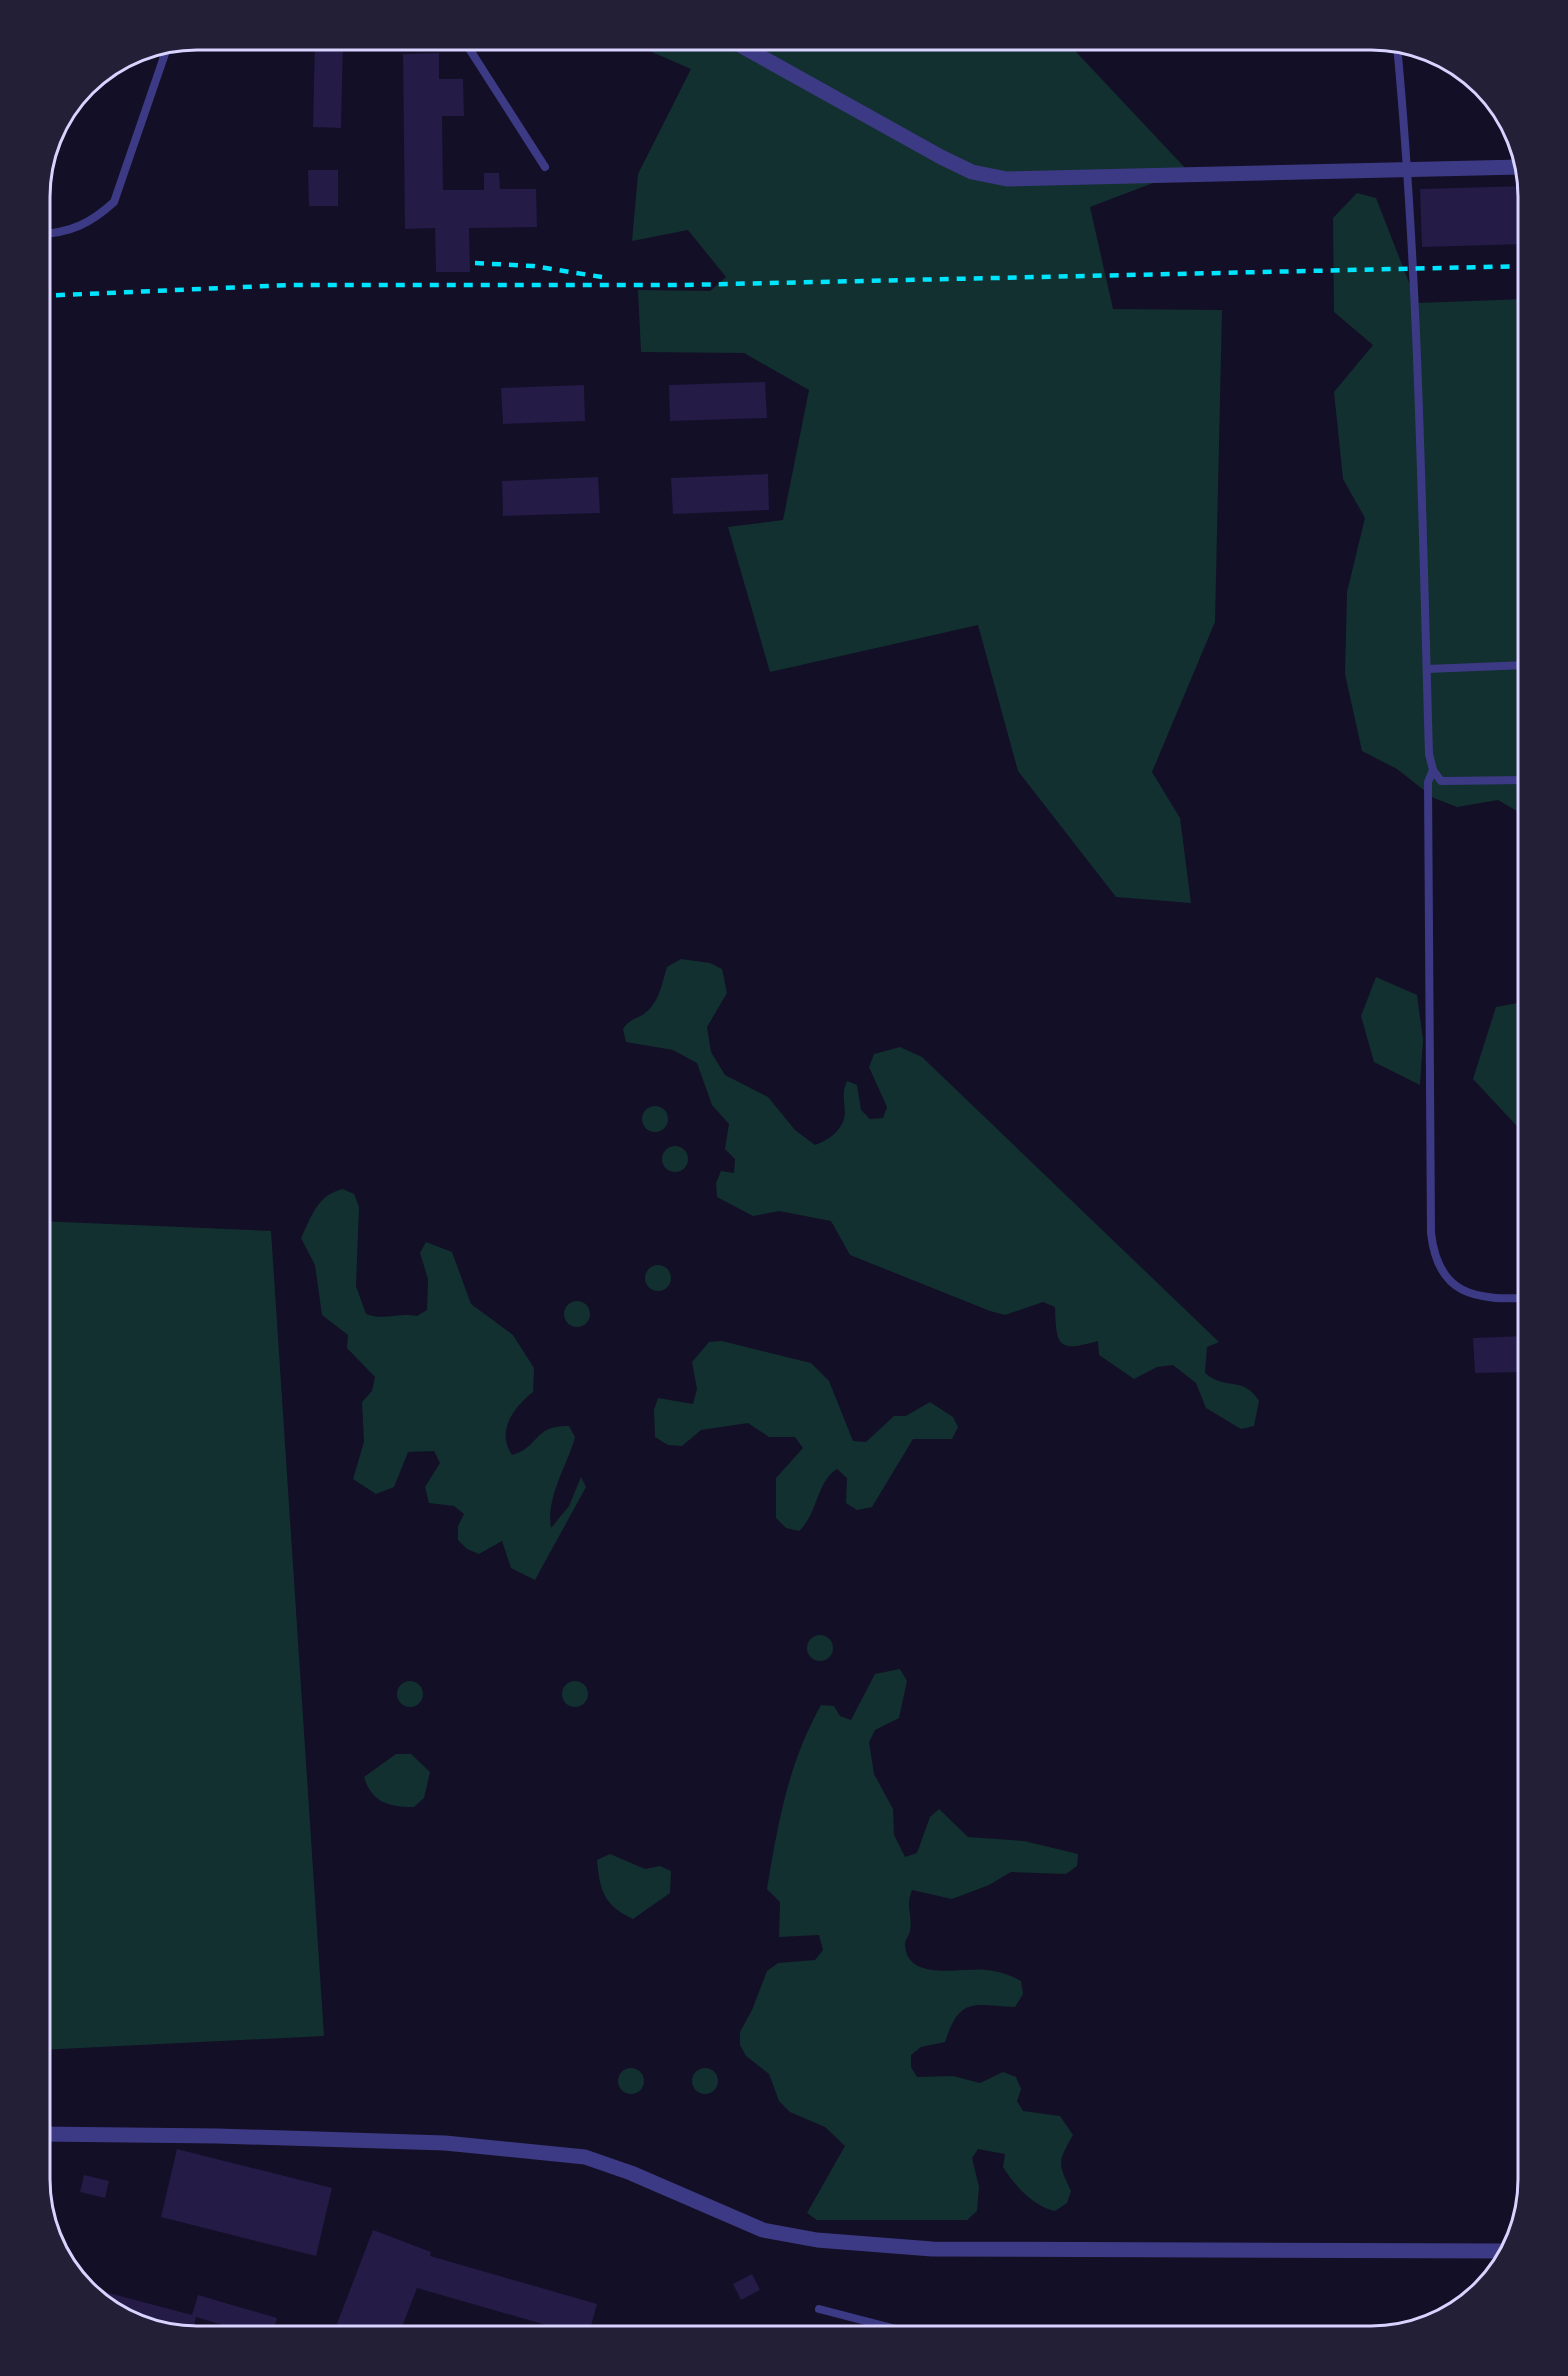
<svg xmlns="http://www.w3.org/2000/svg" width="1568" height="2376" font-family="'IBM Plex Sans',sans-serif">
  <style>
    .green { fill: #12302f }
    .building { fill: #241b47 }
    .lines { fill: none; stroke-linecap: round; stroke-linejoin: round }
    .lane { stroke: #3d3a85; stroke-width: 8 }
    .street { stroke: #3d3a85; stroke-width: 15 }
    .rail { stroke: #00e5ff; stroke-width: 4.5; stroke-dasharray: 9 8; stroke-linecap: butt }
    .rim { fill: none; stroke: #d9d4ff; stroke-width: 3 }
  </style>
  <rect width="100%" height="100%" fill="#130f26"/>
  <g class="green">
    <polygon points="622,39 1064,39 1187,170 1090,207 1113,309 1222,310 1215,622 1152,772 1180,818 1191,903 1116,897 1018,771 978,625 770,672 728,527 783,520 809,390 744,353 641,352 638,290 710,291 726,277 688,230 632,241 638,174 691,69"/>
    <polygon points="1357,193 1376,198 1417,303 1529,299 1529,646 1522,688 1524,740 1529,758 1529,818 1498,800 1457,807 1434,798 1397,769 1362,751 1345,674 1347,592 1365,518 1343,479 1334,392 1373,345 1334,312 1333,218"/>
    <path d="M681,959l29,4 12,6 5,24 -20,34 4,25 14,23 43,22 27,33 20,15c12,-4 25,-13 29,-26 3,-13 -4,-23 3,-38l10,4 4,25 9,9 13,-1 4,-11 -18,-40 5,-13 26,-7 22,10 297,285 -12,5 -2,26c20,18 38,2 54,28l-5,25 -13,3 -35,-21 -10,-25 -23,-18 -16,2 -23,12 -35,-24 -1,-14c-39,11 -42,7 -43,-34l-12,-5 -38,13 -15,-4 -140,-56 -19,-34 -52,-10 -26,5 -36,-19 -1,-14 5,-12 13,2 1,-14 -10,-10 4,-25 -17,-19 -15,-42 -24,-13 -47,-8 -3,-13c7,-11 13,-9 22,-16 14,-10 17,-30 22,-46z"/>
    <polygon points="1376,977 1417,995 1423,1040 1420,1085 1374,1062 1361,1016"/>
    <polygon points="1529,1001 1529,1139 1473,1079 1496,1007"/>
    <circle cx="655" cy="1119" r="13"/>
    <circle cx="675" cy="1159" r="13"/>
    <path d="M343,1189l11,5 5,13 -3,79 10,28c18,7 32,-2 51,2l10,-6 1,-31 -8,-26 6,-11 26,10 19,52 42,31 21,33 -1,24c-20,16 -37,39 -21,63 27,-7 21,-30 57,-29l6,11c-8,30 -29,59 -24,91l18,-22 12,-29 5,10 -51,93 -24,-12 -9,-27 -23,13 -12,-5 -9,-9v-14l6,-12 -10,-8 -25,-3 -4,-16 15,-24 -6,-12 -26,1 -14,35 -18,7 -23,-15 11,-37 -2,-40 10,-11 3,-14 -28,-29 1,-13 -26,-20 -7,-50 -14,-27c11,-22 16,-43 42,-49z"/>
    <polygon points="39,1221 271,1231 324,2036 39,2050"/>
    <circle cx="658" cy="1278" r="13"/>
    <circle cx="577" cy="1314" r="13"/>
    <path d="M722,1341l89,22 18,18 24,60 13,1 28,-26h12l24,-14 23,15 5,10 -6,12h-39l-41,68 -15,3 -11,-7 1,-25 -10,-9c-21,13 -19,45 -38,62l-13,-3 -10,-10v-40l27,-30 -8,-11h-26l-21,-14 -47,7 -19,16 -14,-1 -13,-8 -1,-27 4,-12 35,6 4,-15 -5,-27 17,-20z"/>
    <circle cx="820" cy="1648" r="13"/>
    <path d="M900,1669l7,12 -8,37 -24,12 -6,12 5,32 19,35 1,26 11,22 12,-4 13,-36 9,-8 29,28 56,4 54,13 -1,12 -11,8 -55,-2 -22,13 -37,14 -40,-9c-7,17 1,25 -2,41 -1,5 -5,9 -5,13 1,39 58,23 81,26 13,1 24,5 35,11l2,13 -8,13c-42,-2 -55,-11 -70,35l-24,5 -10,8v12l6,10 36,-1 27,7 23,-11 13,5 5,12 -4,12 6,10 37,5 13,19c-15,27 -16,27 -2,56l-4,12 -12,8c-22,-5 -40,-25 -52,-44l2,-13 -27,-5 -6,9 7,29 -2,24 -10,9h-150l-10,-7 38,-67 -20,-19 -35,-15 -11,-11 -10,-27 -23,-18 -6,-11v-13l12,-22 15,-39 11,-8 37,-3 8,-10 -4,-15 -40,2 1,-35 -13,-13c11,-66 21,-125 54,-184l13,1 6,10 11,4 24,-46z"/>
    <circle cx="575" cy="1694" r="13"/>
    <circle cx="410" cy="1694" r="13"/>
    <path d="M396,1754h15l19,18 -6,26 -10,9c-25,0 -42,-4 -50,-30z"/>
    <path d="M610,1854l35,15 15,-3 11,5 -1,22 -37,26c-30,-14 -33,-29 -36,-59z"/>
    <circle cx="705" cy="2081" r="13"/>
    <circle cx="631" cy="2081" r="13"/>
  </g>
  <g class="building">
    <polygon points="315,39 343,39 341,128 313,127"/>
    <polygon points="439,53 439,79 463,79 464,116 442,116 443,190 484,190 484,173 499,173 500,189 536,189 537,227 469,228 470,272 436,272 435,228 405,229 403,54"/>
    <polygon points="308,170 338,170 338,206 309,206"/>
    <polygon points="1526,186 1529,196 1529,244 1422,247 1420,189"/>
    <polygon points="765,382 767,418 670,421 669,385"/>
    <polygon points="584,385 585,421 503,424 501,388"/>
    <polygon points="768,474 769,510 673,514 671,478"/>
    <polygon points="598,477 600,513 503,516 502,481"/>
    <polygon points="1529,1336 1529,1372 1475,1373 1473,1338"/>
    <polygon points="177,2149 332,2188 316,2256 161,2217"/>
    <polygon points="84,2175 109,2181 105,2198 80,2192"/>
    <polygon points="373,2230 431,2252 430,2256 597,2304 588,2337 417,2288 398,2337 332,2337"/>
    <polygon points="752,2274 760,2290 741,2300 733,2284"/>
    <polygon points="90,2288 192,2315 198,2295 277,2318 271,2337 262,2337 196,2317 191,2337 186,2337 117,2316"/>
  </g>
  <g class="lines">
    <g class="lane">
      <polyline points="463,39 545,167"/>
      <path d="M1397,45c22,235 25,473 32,709l4,16 8,11 88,-1"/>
      <path d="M39,234c32,-1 52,-11 75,-32l54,-157"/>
      <polyline points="1427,669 1529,665"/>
      <path d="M1433,770l-5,12 3,451c7,62 43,67 98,65"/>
      <polyline points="819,2309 927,2337"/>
    </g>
    <g class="street">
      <polyline points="729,39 941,157 972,172 1007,179 1521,167"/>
      <polyline points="39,2134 218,2136 445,2143 585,2157 631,2173 763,2230 817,2240 932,2249 1510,2251"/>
    </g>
    <g class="rail">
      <polyline points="475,263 533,266 608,278"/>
      <polyline points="39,296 291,285 683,285 1529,266"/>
    </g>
  </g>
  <path d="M0 0H1568V2376H0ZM197 50H1371A147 147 0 0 1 1518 197V2179A147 147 0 0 1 1371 2326H197A147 147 0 0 1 50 2179V197A147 147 0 0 1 197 50Z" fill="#231f37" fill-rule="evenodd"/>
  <path class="rim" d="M197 50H1371A147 147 0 0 1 1518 197V2179A147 147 0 0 1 1371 2326H197A147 147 0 0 1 50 2179V197A147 147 0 0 1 197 50Z"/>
</svg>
